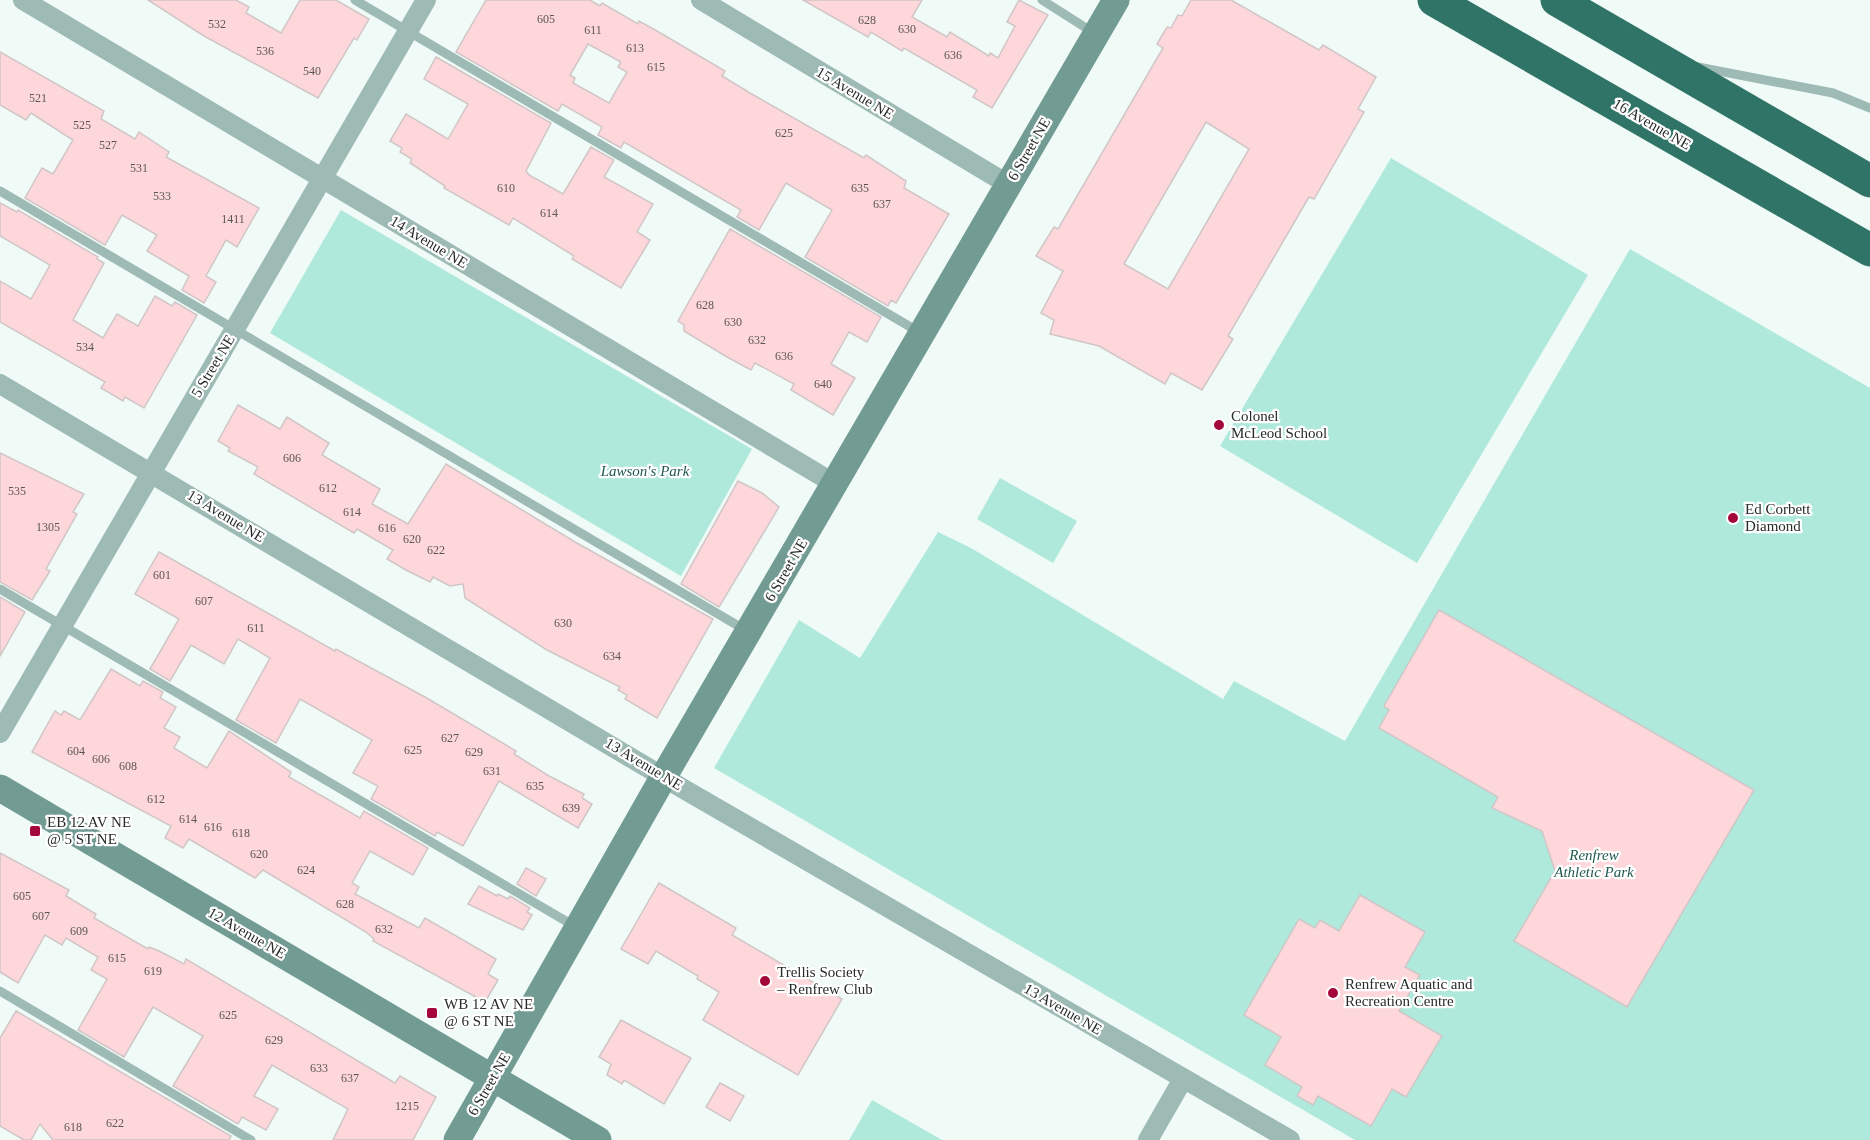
<svg xmlns="http://www.w3.org/2000/svg" width="1870" height="1140" font-family="Georgia,serif">
  <style>
    .green { fill: #afe9dc }
    .building { fill: #fed7da; stroke: #d0c6c7; stroke-width: 1.5; fill-rule: evenodd }
    .lines { fill: none; stroke-linecap: round; stroke-linejoin: round }
    .lane { stroke: #9ebab4; stroke-width: 9 }
    .street { stroke: #9ebab4; stroke-width: 20 }
    .secondary { stroke: #729c93; stroke-width: 27 }
    .highway { stroke: #307467; stroke-width: 33 }
    .poi-dot { fill: #a4083a; stroke: #fff; stroke-width: 2 }
    .labels { text-anchor: middle; stroke-width: 4.5; stroke-linejoin: round; paint-order: stroke }
    .number-label { font-size: 12px; fill: #5d5656 }
    .street-label { font-size: 15px; fill: #272b2a; stroke: #fff }
    .poi-label { font-size: 15px; fill: #272b2a; stroke: #fff; text-anchor: start }
    .park-label { font-size: 15px; font-style: italic; fill: #235a50; stroke: #fff }
  </style>
  <rect width="100%" height="100%" fill="#f0faf7"/>
  <g class="green">
    <polygon points="1391,158 1588,275 1417,563 1220,446"/>
    <polygon points="341,210 752,449 681,576 270,333"/>
    <polygon points="1630,249 1870,388 1870,1140 1355,1140 714,768 799,620 860,658 938,532 971,548 1223,699 1234,681 1345,741"/>
    <polygon points="1000,478 1077,521 1053,563 977,519"/>
    <polygon points="872,1100 942,1140 849,1140"/>
  </g>
  <g class="building">
    <polygon points="148,0 236,0 249,7 246,13 281,33 300,0 336,0 369,19 357,40 354,38 318,98 204,36"/>
    <path d="M486,0h104l10,6 2,-3 36,21 1,-3 18,10 68,40 -3,5 28,17 114,65 2,-3 40,26 -2,7 45,26 -53,89 -5,-3 -3,6 -83,-49 27,-47 -46,-27 -27,47 -22,-13 4,-7 -117,-68 -3,6 -23,-13 4,-8 -40,-23 -4,7 -102,-59zM588,44l33,18 -3,5 9,5 -18,31 -36,-20 2,-5 -5,-3z"/>
    <polygon points="803,0 922,0 912,17 947,37 950,32 989,56 990,53 998,58 1015,26 1007,22 1019,0 1048,15 992,108 973,97 977,90 904,48 902,51 871,32 868,37"/>
    <path d="M1191,0h40l88,50 4,-5 53,32 -18,32 6,3 -50,87 -5,-2 -81,139 5,3 -31,51 -31,-17 -6,11 -66,-38 -49,-12 4,-14 -13,-7 22,-42 -27,-15 18,-29 4,2 105,-181 -6,-4 10,-17 4,1 7,-13 4,1zM1206,122l43,27 -81,140 -44,-25z"/>
    <polygon points="0,52 104,111 101,119 135,139 139,132 169,152 166,157 259,208 237,247 226,240 206,276 216,282 204,303 182,290 189,276 147,251 157,235 122,215 105,245 25,198 42,168 53,174 73,140 31,113 26,120 0,105"/>
    <polygon points="436,57 551,123 526,171 529,175 563,194 591,147 614,160 604,177 653,204 637,232 650,240 621,288 572,259 574,256 513,218 509,225 444,188 445,186 410,163 412,159 400,152 402,148 390,141 406,114 448,139 468,104 424,79"/>
    <polygon points="0,203 17,212 18,210 98,257 97,259 104,263 73,320 103,338 117,314 138,326 155,296 172,306 175,302 197,315 144,408 125,397 123,401 101,388 105,382 0,322 0,281 31,299 50,265 0,236"/>
    <polygon points="730,229 881,317 867,342 849,332 831,364 855,378 833,415 791,390 794,384 755,363 751,370 727,357 684,331 684,325 678,321"/>
    <polygon points="238,405 280,429 287,417 329,443 322,455 380,489 372,504 408,524 446,464 575,542 713,619 657,718 625,699 627,695 618,690 620,687 547,650 465,598 463,584 450,586 433,577 430,582 406,570 387,559 393,550 357,529 354,533 254,474 258,467 228,451 230,448 218,441"/>
    <polygon points="0,453 84,494 73,512 77,514 46,569 50,571 32,600 0,582"/>
    <polygon points="738,481 762,493 779,507 719,607 681,584"/>
    <polygon points="159,552 335,651 336,649 425,697 516,751 514,754 549,776 584,794 582,798 592,804 578,828 499,781 463,846 437,832 435,836 371,799 378,786 353,773 372,740 300,699 276,743 236,720 270,658 238,639 224,664 191,645 170,681 150,669 179,619 135,594"/>
    <polygon points="0,597 25,612 0,656"/>
    <polygon points="1439,610 1754,790 1627,1007 1514,941 1555,871 1542,831 1492,808 1498,797 1379,728 1389,710 1384,706"/>
    <polygon points="111,669 140,686 143,681 163,692 160,698 176,707 164,728 180,737 174,748 207,768 229,731 291,772 289,777 360,818 364,811 428,848 413,875 370,851 352,883 359,887 355,894 419,928 425,918 496,959 488,974 498,980 485,1002 373,941 374,939 366,932 263,870 255,878 189,839 183,848 165,838 171,826 32,752 55,711 61,715 64,711 80,720"/>
    <polygon points="0,853 69,890 66,896 96,914 94,918 148,949 149,947 159,951 184,964 186,959 395,1083 400,1076 436,1097 413,1140 333,1140 348,1109 272,1065 254,1096 278,1109 266,1130 242,1117 238,1124 173,1086 203,1036 153,1007 124,1057 78,1030 107,979 91,970 98,957 66,938 62,945 45,935 18,983 0,972"/>
    <polygon points="526,868 546,879 536,896 517,884"/>
    <polygon points="659,883 736,928 732,935 842,999 798,1075 703,1020 719,992 697,979 698,976 656,951 648,964 621,949"/>
    <polygon points="479,886 497,896 498,894 508,899 510,896 530,908 527,912 532,915 523,930 468,904"/>
    <polygon points="1360,895 1425,932 1405,967 1420,975 1399,1011 1442,1036 1406,1097 1392,1089 1371,1126 1318,1096 1313,1105 1297,1096 1302,1087 1265,1065 1281,1037 1244,1015 1299,919 1315,928 1320,920 1339,931"/>
    <polygon points="16,1011 231,1136 229,1140 53,1140 40,1124 31,1140 24,1140 0,1126 0,1038"/>
    <polygon points="621,1020 691,1058 664,1104 624,1080 622,1084 607,1075 611,1064 599,1057"/>
    <polygon points="720,1083 744,1096 730,1121 706,1107"/>
  </g>
  <g class="lines">
    <g class="lane">
      <polyline points="355,0 919,332"/>
      <polyline points="1042,0 1094,33"/>
      <polyline points="1698,67 1833,93 1870,108"/>
      <polyline points="0,191 747,631"/>
      <polyline points="0,589 576,927"/>
      <polyline points="0,991 251,1140"/>
    </g>
    <g class="street">
      <polyline points="23,0 835,484"/>
      <polyline points="701,0 1009,185"/>
      <polyline points="0,384 687,791 1290,1140"/>
      <polyline points="0,733 426,0"/>
      <polyline points="1148,1140 1183,1079"/>
    </g>
    <g class="secondary">
      <polyline points="0,788 598,1140"/>
      <polyline points="457,1140 664,776 1116,0"/>
    </g>
    <g class="highway">
      <polyline points="1434,0 1870,250"/>
      <polyline points="1557,0 1870,181"/>
    </g>
  </g>
  <g class="poi-dot">
    <circle cx="1219" cy="425" r="6"/>
    <circle cx="1733" cy="518" r="6"/>
    <rect x="29" y="825" width="12" height="12" rx="3"/>
    <circle cx="765" cy="981" r="6"/>
    <circle cx="1333" cy="993" r="6"/>
    <rect x="426" y="1007" width="12" height="12" rx="3"/>
  </g>
  <g class="labels">
    <g class="number-label">
      <text x="546" y="23">605</text>
      <text x="867" y="24">628</text>
      <text x="217" y="28">532</text>
      <text x="907" y="33">630</text>
      <text x="593" y="34">611</text>
      <text x="635" y="52">613</text>
      <text x="265" y="55">536</text>
      <text x="953" y="59">636</text>
      <text x="656" y="71">615</text>
      <text x="312" y="75">540</text>
      <text x="38" y="102">521</text>
      <text x="82" y="129">525</text>
      <text x="784" y="137">625</text>
      <text x="108" y="149">527</text>
      <text x="139" y="172">531</text>
      <text x="506" y="192">610</text>
      <text x="860" y="192">635</text>
      <text x="162" y="200">533</text>
      <text x="882" y="208">637</text>
      <text x="549" y="217">614</text>
      <text x="233" y="223">1411</text>
      <text x="705" y="309">628</text>
      <text x="733" y="326">630</text>
      <text x="757" y="344">632</text>
      <text x="85" y="351">534</text>
      <text x="784" y="360">636</text>
      <text x="823" y="388">640</text>
      <text x="292" y="462">606</text>
      <text x="328" y="492">612</text>
      <text x="17" y="495">535</text>
      <text x="352" y="516">614</text>
      <text x="48" y="531">1305</text>
      <text x="387" y="532">616</text>
      <text x="412" y="543">620</text>
      <text x="436" y="554">622</text>
      <text x="162" y="579">601</text>
      <text x="204" y="605">607</text>
      <text x="563" y="627">630</text>
      <text x="256" y="632">611</text>
      <text x="612" y="660">634</text>
      <text x="450" y="742">627</text>
      <text x="413" y="754">625</text>
      <text x="76" y="755">604</text>
      <text x="474" y="756">629</text>
      <text x="101" y="763">606</text>
      <text x="128" y="770">608</text>
      <text x="492" y="775">631</text>
      <text x="535" y="790">635</text>
      <text x="156" y="803">612</text>
      <text x="571" y="812">639</text>
      <text x="188" y="823">614</text>
      <text x="213" y="831">616</text>
      <text x="241" y="837">618</text>
      <text x="259" y="858">620</text>
      <text x="306" y="874">624</text>
      <text x="22" y="900">605</text>
      <text x="345" y="908">628</text>
      <text x="41" y="920">607</text>
      <text x="384" y="933">632</text>
      <text x="79" y="935">609</text>
      <text x="117" y="962">615</text>
      <text x="153" y="975">619</text>
      <text x="228" y="1019">625</text>
      <text x="274" y="1044">629</text>
      <text x="319" y="1072">633</text>
      <text x="350" y="1082">637</text>
      <text x="407" y="1110">1215</text>
      <text x="115" y="1127">622</text>
      <text x="73" y="1131">618</text>
    </g>
    <g class="street-label">
      <text transform="translate(855 93) rotate(31)" y="5">15 Avenue NE</text>
      <text transform="translate(1652 124) rotate(30)" y="5">16 Avenue NE</text>
      <text transform="translate(1029 149) rotate(-60)" y="5">6 Street NE</text>
      <text transform="translate(429 242) rotate(31)" y="5">14 Avenue NE</text>
      <text transform="translate(213 366) rotate(-59)" y="5">5 Street NE</text>
      <text transform="translate(226 516) rotate(31)" y="5">13 Avenue NE</text>
      <text transform="translate(786 570) rotate(-60)" y="5">6 Street NE</text>
      <text transform="translate(644 764) rotate(31)" y="5">13 Avenue NE</text>
      <text transform="translate(247 933) rotate(30)" y="5">12 Avenue NE</text>
      <text transform="translate(1063 1009) rotate(30)" y="5">13 Avenue NE</text>
      <text transform="translate(489 1084) rotate(-60)" y="5">6 Street NE</text>
    </g>
    <g class="poi-label">
      <text x="1231" y="421">Colonel<tspan x="1231" dy="17">McLeod School</tspan></text>
      <text x="1745" y="514">Ed Corbett<tspan x="1745" dy="17">Diamond</tspan></text>
      <text x="47" y="827">EB 12 AV NE<tspan x="47" dy="17">@ 5 ST NE</tspan></text>
      <text x="777" y="977">Trellis Society<tspan x="777" dy="17">– Renfrew Club</tspan></text>
      <text x="1345" y="989">Renfrew Aquatic and<tspan x="1345" dy="17">Recreation Centre</tspan></text>
      <text x="444" y="1009">WB 12 AV NE<tspan x="444" dy="17">@ 6 ST NE</tspan></text>
    </g>
    <g class="park-label">
      <text x="645" y="476">Lawson's Park</text>
      <text x="1594" y="860">Renfrew<tspan x="1594" dy="17">Athletic Park</tspan></text>
    </g>
  </g>
</svg>
